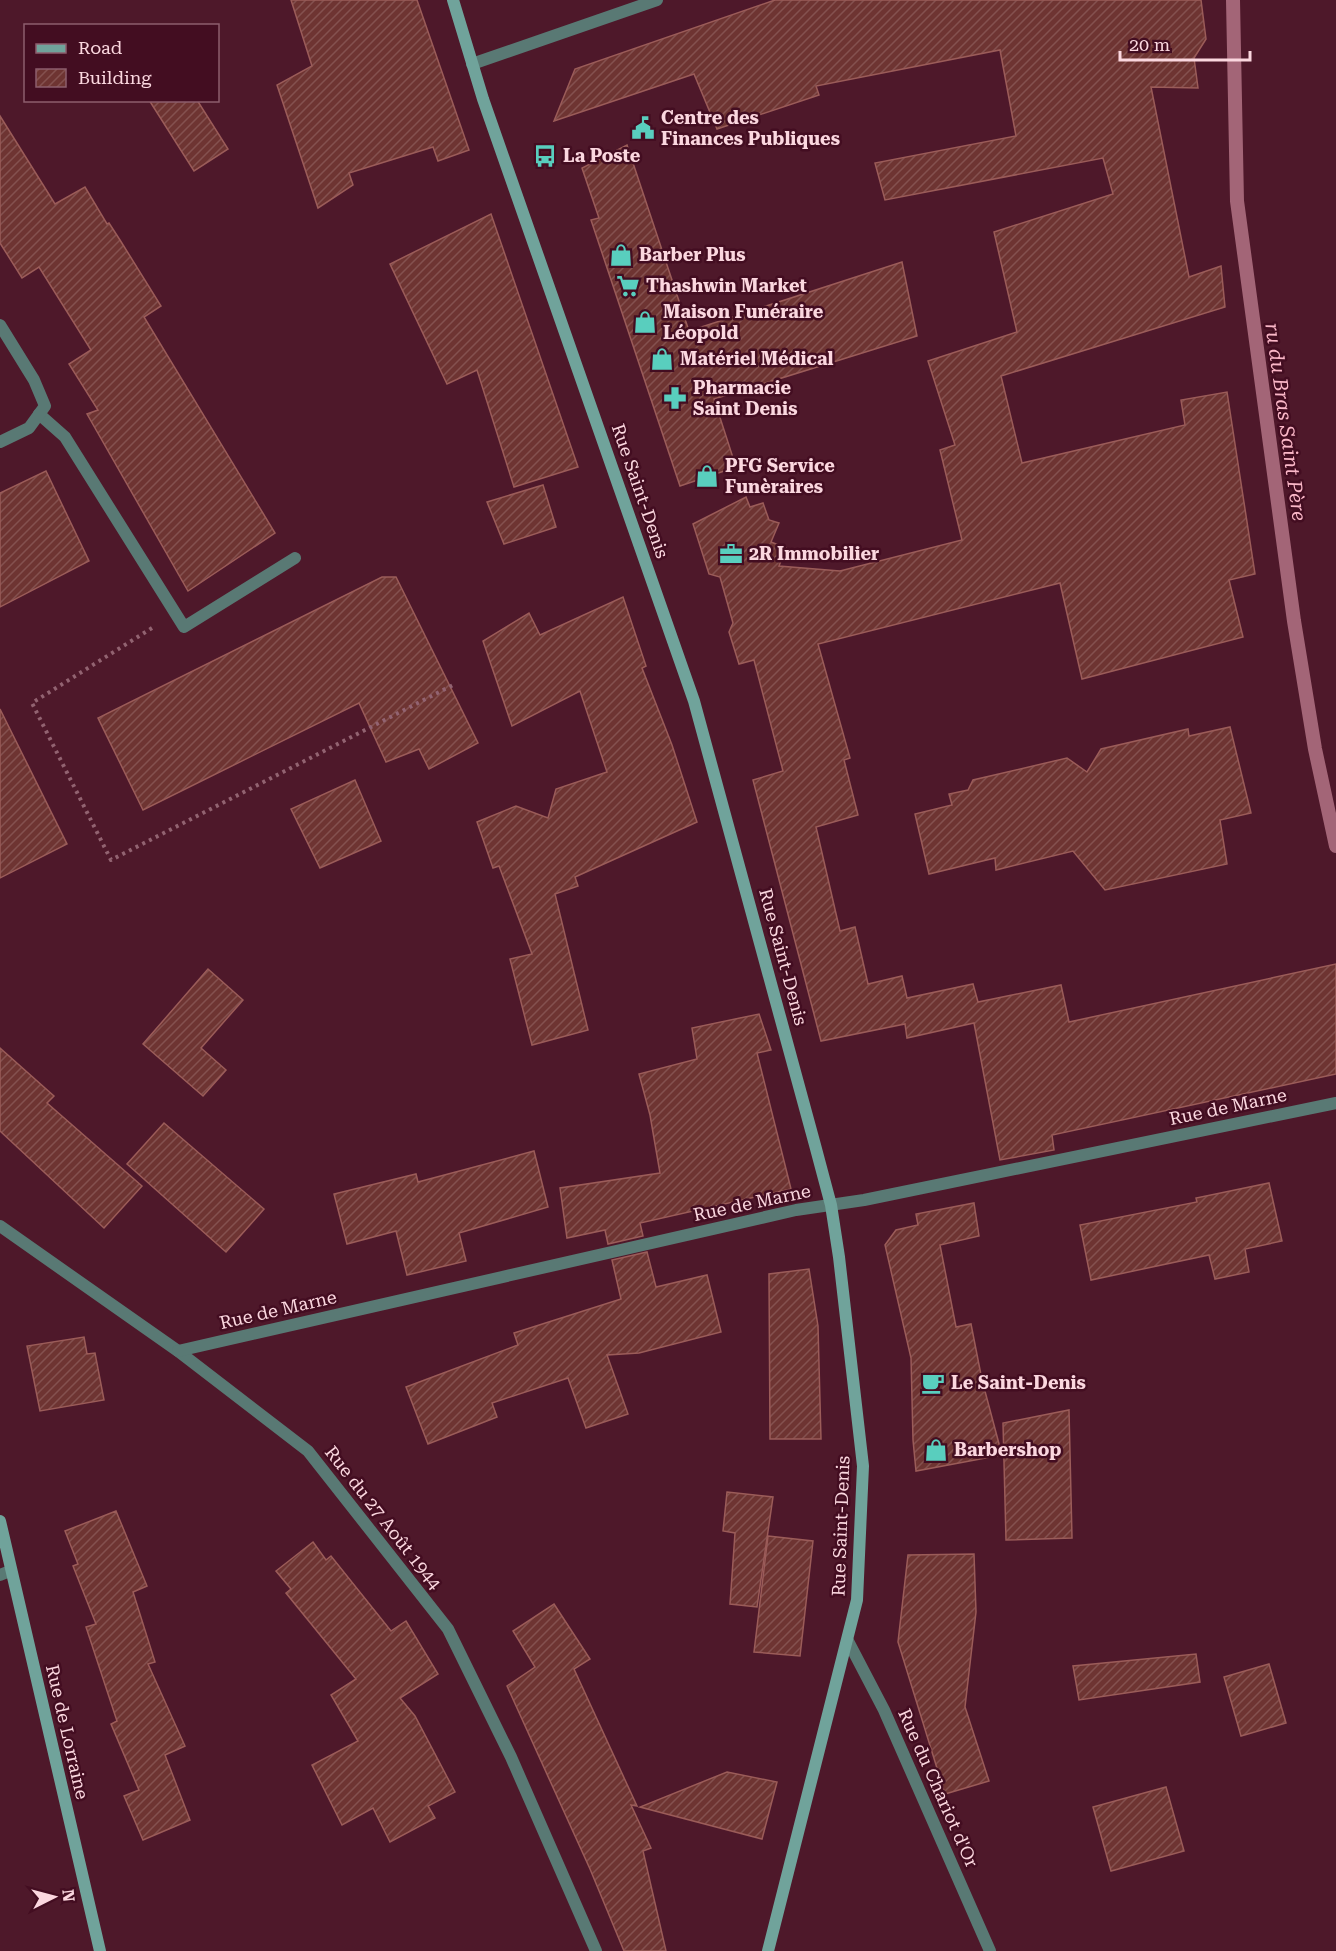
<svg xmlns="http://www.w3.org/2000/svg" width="1336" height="1951" font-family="'Roboto Serif',serif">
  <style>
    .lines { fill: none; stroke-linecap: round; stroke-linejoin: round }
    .stream { stroke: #a36577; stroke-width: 14 }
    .building { fill: url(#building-hatch); stroke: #9b5c59; stroke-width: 1.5 }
    .path { stroke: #926371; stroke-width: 4; stroke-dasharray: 3 4.5; stroke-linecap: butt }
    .lane { stroke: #597974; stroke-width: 12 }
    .street { stroke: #597974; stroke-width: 12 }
    .secondary { stroke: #70a39b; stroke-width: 12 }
    .labels { text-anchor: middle; stroke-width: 5; stroke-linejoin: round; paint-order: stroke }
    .poi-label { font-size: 18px; font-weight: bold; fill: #fbd7df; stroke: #430d21; text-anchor: start }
    .street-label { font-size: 18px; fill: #fbd7df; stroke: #430d21 }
    .water-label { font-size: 20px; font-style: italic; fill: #fab7c7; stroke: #430d21 }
  </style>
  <defs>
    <pattern id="building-hatch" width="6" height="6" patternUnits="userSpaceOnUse" patternTransform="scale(1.5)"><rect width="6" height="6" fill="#6e3432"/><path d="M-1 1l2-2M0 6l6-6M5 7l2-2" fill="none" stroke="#84514f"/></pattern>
  </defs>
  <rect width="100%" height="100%" fill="#4e182a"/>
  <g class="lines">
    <polyline class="stream" points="1233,0 1237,201 1294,621 1315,749 1336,846"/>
  </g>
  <g class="building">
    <polygon points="291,0 417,0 469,150 438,161 433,147 349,173 353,185 318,208 277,85 312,66"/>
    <polygon points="775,0 1201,0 1206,39 1194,58 1198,88 1151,87 1189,277 1221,266 1225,307 1001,376 1022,463 1185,425 1181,400 1227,392 1255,574 1229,580 1243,637 1082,679 1060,583 818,644 850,758 844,760 858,815 816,827 840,931 855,927 868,984 902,976 907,998 973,984 978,1002 1061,985 1069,1022 1336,964 1336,1074 1052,1135 1054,1150 1000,1160 974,1023 907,1038 905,1024 821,1041 753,780 783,771 754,660 739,664 729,632 733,623 720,577 709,574 693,524 746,497 750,507 763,503 769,520 779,523 771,542 786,548 779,566 840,571 962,540 940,450 955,445 928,361 1017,332 994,232 1113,194 1103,158 885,200 875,163 1016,136 1000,50 816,86 819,95 717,129 694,74 554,121 575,69"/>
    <polygon points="149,100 197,100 228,149 194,171"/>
    <polygon points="0,116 55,204 85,187 107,224 109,223 120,240 161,306 144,317 275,533 188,591 87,414 98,410 69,364 91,350 39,267 22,278 0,243"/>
    <polygon points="627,145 689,331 902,262 917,336 714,399 736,467 680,486 591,220 599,218 582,168"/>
    <polygon points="491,214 578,467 514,487 477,370 447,384 390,264"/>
    <polygon points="46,471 89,561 0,607 0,493"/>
    <polygon points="543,485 556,527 504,544 487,502"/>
    <polygon points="382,577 396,577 478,743 429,769 419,749 386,762 359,703 143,810 98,718"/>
    <polygon points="623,597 646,666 642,668 672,745 697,822 575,877 578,886 555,894 588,1030 532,1045 510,959 532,954 499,866 493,868 477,822 516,806 548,818 556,789 607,772 580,691 512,726 483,641 529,613 540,635"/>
    <polygon points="0,709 67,844 0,878"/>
    <polygon points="1230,727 1251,813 1220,820 1227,864 1105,890 1073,851 996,870 995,858 929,874 915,814 952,805 949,794 968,790 973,780 1067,758 1087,772 1101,749 1188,729 1189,736"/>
    <polygon points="355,780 381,841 320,868 291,809"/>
    <polygon points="208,969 243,1000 201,1048 226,1070 203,1096 143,1044"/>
    <polygon points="759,1014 771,1050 757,1053 791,1189 640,1223 643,1236 608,1244 605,1230 567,1238 560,1188 660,1173 650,1115 639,1074 697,1059 692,1028"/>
    <polygon points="0,1048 54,1096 47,1103 142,1186 104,1228 0,1131"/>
    <polygon points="164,1123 264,1209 226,1252 127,1164"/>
    <polygon points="534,1151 548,1207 459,1233 466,1261 407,1275 396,1231 347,1244 334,1194 416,1174 418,1182"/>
    <polygon points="1269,1183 1282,1241 1245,1249 1249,1272 1215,1279 1209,1255 1091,1280 1080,1225 1197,1202 1196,1198"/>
    <polygon points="974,1203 979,1236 940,1245 956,1327 971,1324 982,1380 1002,1455 916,1471 913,1440 911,1358 885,1245 896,1230 918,1225 916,1214"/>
    <polygon points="647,1252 656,1287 707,1275 721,1332 639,1353 607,1355 628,1414 586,1428 568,1378 492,1403 497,1417 428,1444 406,1387 518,1345 514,1333 621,1299 612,1260"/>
    <polygon points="809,1269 818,1326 821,1439 770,1439 769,1274"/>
    <polygon points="84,1337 87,1354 95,1353 104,1400 40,1411 27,1346"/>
    <polygon points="1069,1410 1072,1538 1006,1540 1003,1423"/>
    <polygon points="727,1492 773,1497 757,1607 730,1604 735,1533 723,1531"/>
    <polygon points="116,1511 147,1586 133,1592 155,1662 148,1664 185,1746 165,1755 190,1820 143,1840 124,1796 139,1790 111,1724 117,1721 86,1627 96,1624 73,1566 78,1564 65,1531"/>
    <polygon points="768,1536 813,1541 800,1656 754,1652"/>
    <polygon points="313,1542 326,1560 331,1556 391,1631 406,1621 438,1674 400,1698 415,1716 455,1792 428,1806 435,1818 390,1842 373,1808 342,1825 312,1765 358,1741 331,1695 356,1679 286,1593 291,1589 276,1571"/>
    <polygon points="974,1554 976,1612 965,1707 989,1781 945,1794 898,1642 908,1555"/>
    <polygon points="554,1604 590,1659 574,1669 637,1806 631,1805 651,1848 643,1851 666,1951 624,1951 590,1869 507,1686 535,1667 513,1631"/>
    <polygon points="1196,1654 1200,1682 1079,1700 1073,1666"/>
    <polygon points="1269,1664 1286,1723 1241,1736 1224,1677"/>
    <polygon points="727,1772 777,1782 762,1839 640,1807"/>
    <polygon points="1166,1787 1184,1851 1111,1871 1093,1807"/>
  </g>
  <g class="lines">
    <polyline class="path" points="152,628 32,703 111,860 453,685"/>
    <polyline class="lane" points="39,414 65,437 184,627 295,558"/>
    <g class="street">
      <polyline points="472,64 657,0"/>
      <polyline points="0,325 34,380 45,406 29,428 0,442"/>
      <polyline points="0,1226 178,1351 308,1451 448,1629 511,1757 596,1951"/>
      <polyline points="178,1351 796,1210 864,1200 1336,1103"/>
      <polyline points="0,1575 10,1571"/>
      <polyline points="848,1641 884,1710 990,1951"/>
    </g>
    <g class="secondary">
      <polyline points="453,0 483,99 694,701 815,1145 831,1205 839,1257 863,1466 857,1600 768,1951"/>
      <polyline points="0,1521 100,1951"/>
    </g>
  </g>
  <defs>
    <g id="civic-bare" transform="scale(1.8)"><path d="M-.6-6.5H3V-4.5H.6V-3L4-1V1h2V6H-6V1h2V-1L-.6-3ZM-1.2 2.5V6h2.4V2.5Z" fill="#59cebe" stroke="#430d21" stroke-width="2.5" paint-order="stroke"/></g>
    <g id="bus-bare" transform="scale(1.8)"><path d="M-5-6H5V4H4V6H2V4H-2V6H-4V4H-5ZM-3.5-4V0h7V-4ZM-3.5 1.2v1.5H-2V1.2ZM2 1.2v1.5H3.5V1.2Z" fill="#59cebe" stroke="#430d21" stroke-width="2.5" paint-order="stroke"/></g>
    <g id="shop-bare" transform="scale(1.8)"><path d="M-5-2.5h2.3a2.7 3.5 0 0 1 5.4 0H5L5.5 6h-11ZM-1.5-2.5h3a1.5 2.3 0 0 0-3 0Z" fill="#59cebe" stroke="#430d21" stroke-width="2.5" paint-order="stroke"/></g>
    <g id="supermarket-bare" transform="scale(1.8)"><path d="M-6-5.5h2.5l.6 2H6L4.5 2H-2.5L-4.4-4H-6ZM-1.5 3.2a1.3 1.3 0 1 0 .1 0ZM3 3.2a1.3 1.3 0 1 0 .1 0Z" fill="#59cebe" stroke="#430d21" stroke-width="2.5" paint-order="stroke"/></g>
    <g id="pharmacy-bare" transform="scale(1.8)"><path d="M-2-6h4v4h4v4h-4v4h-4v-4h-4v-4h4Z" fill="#59cebe" stroke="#430d21" stroke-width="2.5" paint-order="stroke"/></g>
    <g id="office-bare" transform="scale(1.8)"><path d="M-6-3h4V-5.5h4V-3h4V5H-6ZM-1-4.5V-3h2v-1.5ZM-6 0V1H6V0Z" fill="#59cebe" stroke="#430d21" stroke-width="2.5" paint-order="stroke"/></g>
    <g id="cafe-bare" transform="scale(1.8)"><path d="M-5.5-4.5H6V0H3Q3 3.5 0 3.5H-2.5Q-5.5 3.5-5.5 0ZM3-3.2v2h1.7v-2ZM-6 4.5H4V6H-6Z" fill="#59cebe" stroke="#430d21" stroke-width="2.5" paint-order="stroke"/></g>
  </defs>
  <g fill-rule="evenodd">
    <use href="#civic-bare" x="643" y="128"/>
    <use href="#bus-bare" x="545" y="156"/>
    <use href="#shop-bare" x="621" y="255"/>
    <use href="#supermarket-bare" x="628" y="286"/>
    <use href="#shop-bare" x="645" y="322"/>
    <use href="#shop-bare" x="662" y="359"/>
    <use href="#pharmacy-bare" x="675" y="398"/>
    <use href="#shop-bare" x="707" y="476"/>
    <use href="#office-bare" x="731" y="554"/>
    <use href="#cafe-bare" x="933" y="1383"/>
    <use href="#shop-bare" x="936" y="1450"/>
  </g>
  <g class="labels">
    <g class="poi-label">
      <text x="661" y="124">Centre des<tspan x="661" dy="21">Finances Publiques</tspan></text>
      <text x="563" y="162">La Poste</text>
      <text x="639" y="261">Barber Plus</text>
      <text x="646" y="292">Thashwin Market</text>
      <text x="663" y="318">Maison Funéraire<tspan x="663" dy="21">Léopold</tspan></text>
      <text x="680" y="365">Matériel Médical</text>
      <text x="693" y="394">Pharmacie<tspan x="693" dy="21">Saint Denis</tspan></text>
      <text x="725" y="472">PFG Service<tspan x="725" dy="21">Funèraires</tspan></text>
      <text x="749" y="560">2R Immobilier</text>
      <text x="951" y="1389">Le Saint-Denis</text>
      <text x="954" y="1456">Barbershop</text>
    </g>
    <g class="street-label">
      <text transform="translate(640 491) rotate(71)" y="6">Rue Saint-Denis</text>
      <text transform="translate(783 957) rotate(75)" y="6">Rue Saint-Denis</text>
      <text transform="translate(1228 1107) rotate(-12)" y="6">Rue de Marne</text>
      <text transform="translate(752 1203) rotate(-12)" y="6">Rue de Marne</text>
      <text transform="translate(278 1310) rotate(-13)" y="6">Rue de Marne</text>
      <text transform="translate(383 1518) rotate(52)" y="6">Rue du 27 Août 1944</text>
      <text transform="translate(841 1526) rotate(-88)" y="6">Rue Saint-Denis</text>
      <text transform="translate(67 1732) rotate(77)" y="6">Rue de Lorraine</text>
      <text transform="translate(938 1788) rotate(66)" y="6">Rue du Chariot d'Or</text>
    </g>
    <g class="water-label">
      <text transform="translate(1286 422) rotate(82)" y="7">ru du Bras Saint Père</text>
    </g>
  </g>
  <rect x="24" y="24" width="195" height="78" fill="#430d21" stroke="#8d5e6d" stroke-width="1.5"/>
  <rect x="36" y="44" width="30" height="9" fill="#70a39b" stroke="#8d5e6d" stroke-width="1.5"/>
  <text x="78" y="54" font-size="18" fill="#fbd7df">Road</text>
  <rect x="36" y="69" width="30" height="18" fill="url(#building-hatch)" stroke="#8d5e6d" stroke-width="1.5"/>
  <text x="78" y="84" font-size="18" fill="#fbd7df">Building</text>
  <g transform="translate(54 1897) rotate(84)" stroke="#430d21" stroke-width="4.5" paint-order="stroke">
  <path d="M0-4.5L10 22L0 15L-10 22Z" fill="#fbd7df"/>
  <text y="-9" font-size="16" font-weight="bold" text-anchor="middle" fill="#fbd7df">N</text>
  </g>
  <path d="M1120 51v9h130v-9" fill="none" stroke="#fbd7df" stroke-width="3"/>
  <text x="1129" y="51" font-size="18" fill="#fbd7df" stroke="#430d21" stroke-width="4.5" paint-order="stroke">20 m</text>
</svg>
